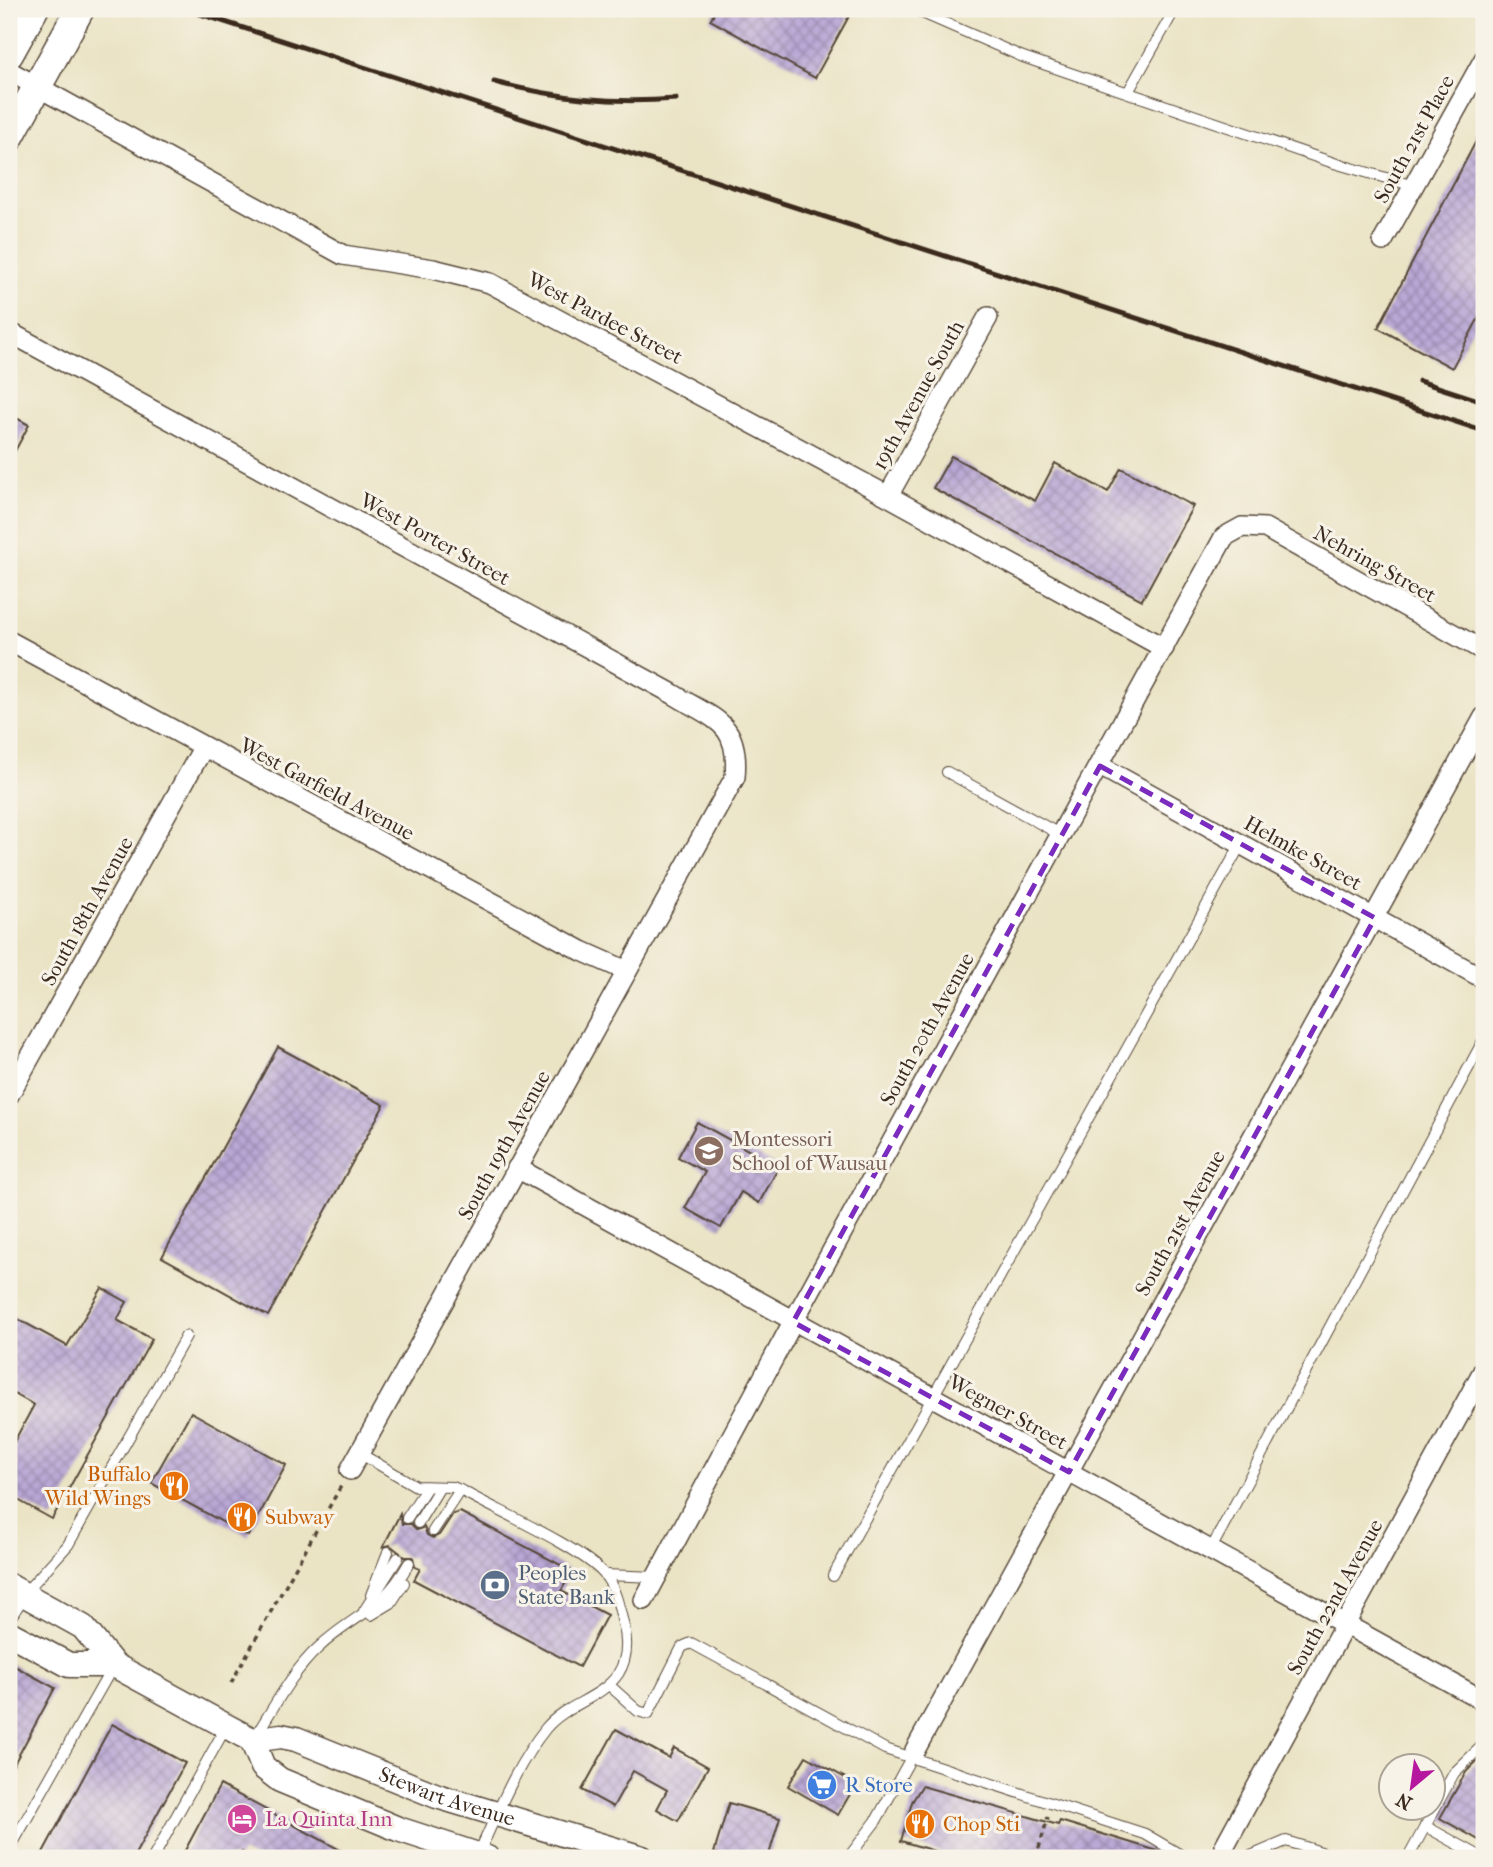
<svg xmlns="http://www.w3.org/2000/svg" width="1493" height="1867" font-family="'IM FELL French Canon',serif">
  <style>
    .building { fill: url(#building-cross-hatch) }
    .lines { fill: none; stroke-linecap: round; stroke-linejoin: round }
    .service-casing { stroke: #554637; stroke-width: 12 }
    .minor-casing { stroke: #554637; stroke-width: 22 }
    .tertiary-casing { stroke: #554637; stroke-width: 27 }
    .secondary-casing { stroke: #554637; stroke-width: 31 }
    .path { stroke: #554637; stroke-width: 3.5; stroke-dasharray: 5 5; stroke-linecap: butt }
    .service { stroke: #fff; stroke-width: 10 }
    .minor { stroke: #fff; stroke-width: 19 }
    .tertiary { stroke: #fff; stroke-width: 24 }
    .secondary { stroke: #fff; stroke-width: 28 }
    .rail { stroke: #3b2a1e; stroke-width: 5 }
    .marked { fill: none; stroke: #7b2cbf; stroke-width: 5; stroke-dasharray: 14 9; stroke-linejoin: round }
    .labels { text-anchor: middle; stroke-width: 6; stroke-linejoin: round; paint-order: stroke }
    .street-label { font-size: 21px; fill: #3b2a1e; stroke: #f7f3e8 }
    .education-label { font-size: 21px; fill: #785e54; stroke: #f7f3e8; text-anchor: start }
    .food-label { font-size: 21px; fill: #c56008; stroke: #f7f3e8; text-anchor: start }
    .service-label { font-size: 21px; fill: #4e5e75; stroke: #f7f3e8; text-anchor: start }
    .shop-label { font-size: 21px; fill: #366cbe; stroke: #f7f3e8; text-anchor: start }
    .hotel-label { font-size: 21px; fill: #b23c85; stroke: #f7f3e8; text-anchor: start }
  </style>
  <defs>
    <pattern id="building-cross-hatch" width="8" height="8" patternUnits="userSpaceOnUse" patternTransform="scale(1.75)"><rect width="8" height="8" fill="#b9a7d5"/><path d="M0 0l8 8M0 8l8-8" fill="none" stroke="#9888ac"/></pattern>
  </defs>
  <rect width="100%" height="100%" fill="#f7f3e8"/>
  <filter id="ink" filterUnits="userSpaceOnUse"><feTurbulence type="fractalNoise" baseFrequency=".0143" numOctaves="2"/><feDisplacementMap in="SourceGraphic" scale="14" xChannelSelector="R" yChannelSelector="G"/><feConvolveMatrix kernelMatrix="1 2 1 2 8 2 1 2 1" color-interpolation-filters="sRGB"/></filter>
  <filter id="wash" filterUnits="userSpaceOnUse"><feTurbulence type="fractalNoise" baseFrequency=".00686" numOctaves="4" result="noise"/><feDisplacementMap in="SourceGraphic" scale="28" xChannelSelector="R" yChannelSelector="G"/><feGaussianBlur stdDeviation="1.57" result="paint"/><feColorMatrix in="noise" values="0 0 0 0 0 0 0 0 0 0 0 0 0 0 0 0 0 1.4 0 .05"/><feComposite in="paint" operator="in"/></filter>
  <g filter="url(#wash)">
    <rect width="100%" height="100%" fill="#eae3c4"/>
    <g id="blocks">
      <g class="building">
        <polygon points="717,9 853,9 815,78 710,20"/>
        <polygon points="1484,126 1484,308 1452,368 1378,328"/>
        <polygon points="9,414 29,425 9,462"/>
        <polygon points="951,456 1035,501 1055,463 1108,492 1121,468 1193,506 1142,600 933,488"/>
        <polygon points="278,1047 384,1105 268,1316 162,1257"/>
        <polygon points="697,1122 779,1167 759,1203 741,1192 721,1228 685,1208 705,1172 678,1157"/>
        <polygon points="102,1288 127,1302 117,1320 152,1339 52,1519 9,1495 9,1451 34,1405 9,1391 9,1314 67,1346"/>
        <polygon points="191,1412 286,1465 248,1536 151,1483"/>
        <polygon points="460,1512 572,1571 561,1591 607,1615 579,1667 414,1580 420,1569 415,1567 413,1557 405,1557 390,1545 383,1547 400,1514 402,1524 411,1524 417,1530 424,1527 427,1535 433,1538 439,1535 453,1514"/>
        <polygon points="9,1663 55,1688 9,1773"/>
        <polygon points="112,1724 185,1763 133,1858 40,1858"/>
        <polygon points="616,1729 669,1758 674,1748 708,1767 678,1821 657,1809 667,1790 633,1771 613,1807 582,1790"/>
        <polygon points="1484,1754 1484,1843 1440,1818 1466,1772"/>
        <polygon points="806,1756 856,1784 838,1815 788,1786"/>
        <polygon points="220,1785 355,1858 254,1858 242,1852 239,1858 181,1858"/>
        <polygon points="922,1786 1058,1825 1060,1821 1161,1852 1168,1858 958,1858 901,1841 912,1802"/>
        <polygon points="729,1803 780,1818 768,1858 731,1858 714,1853"/>
      </g>
    </g>
  </g>
  <g filter="url(#ink)">
    <use href="#blocks" fill-opacity="0" stroke="#554637" stroke-width="2"/>
    <g class="lines">
      <g class="service-casing">
        <g id="service">
          <polyline points="913,9 1023,57 1334,163 1414,186"/>
          <polyline points="1128,92 1175,9"/>
          <polyline points="947,772 1061,835"/>
          <path d="M359,1453l57,33 37,1 13,6c34,19 114,54 138,81 11,13 15,32 19,49 5,18 5,35 -5,51 -17,25 -52,30 -72,54 -30,37 -48,84 -68,127"/>
          <polyline points="407,1518 427,1487"/>
          <polyline points="418,1523 440,1487"/>
          <polyline points="433,1531 460,1490"/>
          <polyline points="1211,1549 1484,1039"/>
          <polyline points="605,1575 656,1577"/>
          <polyline points="833,1576 1241,844"/>
          <polyline points="371,1595 388,1552"/>
          <polyline points="364,1611 398,1558"/>
          <polyline points="371,1615 391,1603 404,1583"/>
          <polyline points="9,1620 30,1587 68,1545 186,1336"/>
          <polyline points="609,1685 638,1711 648,1714 682,1647 691,1643 885,1749 1145,1834 1186,1858"/>
          <path d="M255,1737c19,-30 37,-65 63,-89 36,-34 64,-36 91,-85"/>
          <polyline points="1425,1826 1483,1858"/>
          <polyline points="9,1850 112,1668"/>
          <polyline points="153,1858 226,1727"/>
          <polyline points="848,1858 876,1821 913,1754"/>
          <polyline points="1246,1858 1286,1841 1340,1858"/>
          <polyline points="1408,1858 1454,1773 1484,1744"/>
        </g>
      </g>
      <g class="minor-casing">
        <g id="minor">
          <polyline points="9,71 343,255 433,269 490,283 888,496 1164,648"/>
          <polyline points="1383,241 1484,59"/>
          <path d="M9,332l664,362c42,26 67,28 62,83l-385,693"/>
          <polyline points="888,496 988,317"/>
          <polyline points="9,641 582,951 627,971"/>
          <polyline points="1100,766 1484,979"/>
          <polyline points="9,1095 203,748"/>
          <polyline points="517,1168 1477,1697"/>
          <polyline points="644,1600 793,1322 1224,537 1242,527 1265,528 1484,651"/>
          <polyline points="915,1750 1484,717"/>
          <polyline points="1225,1845 1484,1369"/>
        </g>
      </g>
      <g class="tertiary-casing">
        <g id="tertiary">
          <path id="s1" d="M9,1586l74,41 31,38 112,61 26,14 29,-4 15,3 141,57 205,62"/>
          <polyline points="9,1633 69,1665 114,1665"/>
          <polyline points="252,1740 263,1767 280,1780 398,1829 487,1858"/>
        </g>
      </g>
      <g class="secondary-casing">
        <g id="secondary">
          <polyline points="9,54 34,9"/>
          <polyline points="9,138 80,9"/>
        </g>
      </g>
      <g class="path">
        <polyline points="231,1683 341,1486"/>
        <polyline points="1036,1858 1048,1817"/>
      </g>
      <use href="#service" class="service"/>
      <use href="#minor" class="minor"/>
      <use href="#tertiary" class="tertiary"/>
      <use href="#secondary" class="secondary"/>
      <g class="rail">
        <polyline points="185,9 1484,431"/>
        <path d="M494,82c64,16 116,22 182,17"/>
        <polyline points="1419,381 1484,402"/>
      </g>
    </g>
  </g>
  <path class="marked" d="M1100,766l275,152 -306,554 -276,-150z"/>
  <defs>
    <g id="school-disc" transform="scale(1.575)"><circle r="9.5" fill="#8d6e63" stroke="#f7f3e8"/><path d="M0-5L7-2L0 1L-7-2ZM-4 1L0 2.5L4 1V4Q0 6-4 4Z" fill="#fff"/></g>
    <g id="restaurant-disc" transform="scale(1.575)"><circle r="9.5" fill="#e8710a" stroke="#f7f3e8"/><path d="M-5-6h1v4h1v-4h1v4h1v-4h1v5L-1.5 .5V6h-2V.5L-5-1ZM5-6V6H3V1.5H1.5Q1.5-4 5-6Z" fill="#fff"/></g>
    <g id="bank-disc" transform="scale(1.575)"><circle r="9.5" fill="#5c6f8a" stroke="#f7f3e8"/><path d="M-6-4H6V4H-6ZM0-2.3a2.3 2.3 0 1 0 0 4.6a2.3 2.3 0 1 0 0-4.6Z" fill="#fff"/></g>
    <g id="supermarket-disc" transform="scale(1.575)"><circle r="9.5" fill="#3f7fe0" stroke="#f7f3e8"/><path d="M-6-5.5h2.5l.6 2H6L4.5 2H-2.5L-4.4-4H-6ZM-1.5 3.2a1.3 1.3 0 1 0 .1 0ZM3 3.2a1.3 1.3 0 1 0 .1 0Z" fill="#fff"/></g>
    <g id="hotel-disc" transform="scale(1.575)"><circle r="9.5" fill="#d1479c" stroke="#f7f3e8"/><path d="M-6-4.5h1.5V1H6V5H4.5V3h-9V5H-6ZM-4 0a1.8 1.8 0 1 1 3.6 0ZM.5 0V-2.5h3Q6-2.5 6 0Z" fill="#fff"/></g>
  </defs>
  <g fill-rule="evenodd">
    <use href="#school-disc" x="709" y="1151"/>
    <use href="#restaurant-disc" x="174" y="1486"/>
    <use href="#restaurant-disc" x="242" y="1517"/>
    <use href="#bank-disc" x="495" y="1585"/>
    <use href="#supermarket-disc" x="822" y="1785"/>
    <use href="#hotel-disc" x="242" y="1819"/>
    <use href="#restaurant-disc" x="920" y="1824"/>
  </g>
  <g class="labels">
    <g class="street-label">
      <text transform="translate(1414 139) rotate(-61)" y="7">South 21st Place</text>
      <text transform="translate(605 318) rotate(28)" y="7">West Pardee Street</text>
      <text transform="translate(918 395) rotate(-61)" y="7">19th Avenue South</text>
      <text transform="translate(435 539) rotate(29)" y="7">West Porter Street</text>
      <text transform="translate(1375 564) rotate(29)" y="7">Nehring Street</text>
      <text transform="translate(327 789) rotate(28)" y="7">West Garfield Avenue</text>
      <text transform="translate(1303 853) rotate(29)" y="7">Helmke Street</text>
      <text transform="translate(87 911) rotate(-61)" y="7">South 18th Avenue</text>
      <text transform="translate(927 1029) rotate(-61)" y="7">South 20th Avenue</text>
      <text transform="translate(504 1145) rotate(-61)" y="7">South 19th Avenue</text>
      <text transform="translate(1180 1223) rotate(-61)" y="7">South 21st Avenue</text>
      <text transform="translate(1008 1412) rotate(29)" y="7">Wegner Street</text>
      <text transform="translate(1335 1597) rotate(-61)" y="7">South 22nd Avenue</text>
      <text dy="7" stroke="none"><textPath href="#s1" startOffset="497">Stewart Avenue</textPath></text>
    </g>
    <g class="education-label">
      <text x="732" y="1146">Montessori<tspan x="732" dy="24">School of Wausau</tspan></text>
    </g>
    <g class="food-label">
      <text x="151" y="1481" text-anchor="end">Buffalo<tspan x="151" dy="24">Wild Wings</tspan></text>
      <text x="265" y="1524">Subway</text>
      <text x="943" y="1831">Chop Sti</text>
    </g>
    <g class="service-label">
      <text x="518" y="1580">Peoples<tspan x="518" dy="24">State Bank</tspan></text>
    </g>
    <g class="shop-label">
      <text x="845" y="1792">R Store</text>
    </g>
    <g class="hotel-label">
      <text x="265" y="1826">La Quinta Inn</text>
    </g>
  </g>
  <rect width="1493" height="1867" fill="none" stroke="#f7f3e8" stroke-width="35"/>
  <g transform="translate(1412 1787) rotate(209)"><circle r="33" fill="#f7f3e8" stroke="#aca397" stroke-width="2"/>
  <path d="M0-5L12 26L0 18L-12 26Z" fill="#b5179e"/>
  <text y="-10" font-size="19" font-weight="bold" text-anchor="middle" fill="#3b2a1e">N</text>
  </g>
</svg>
